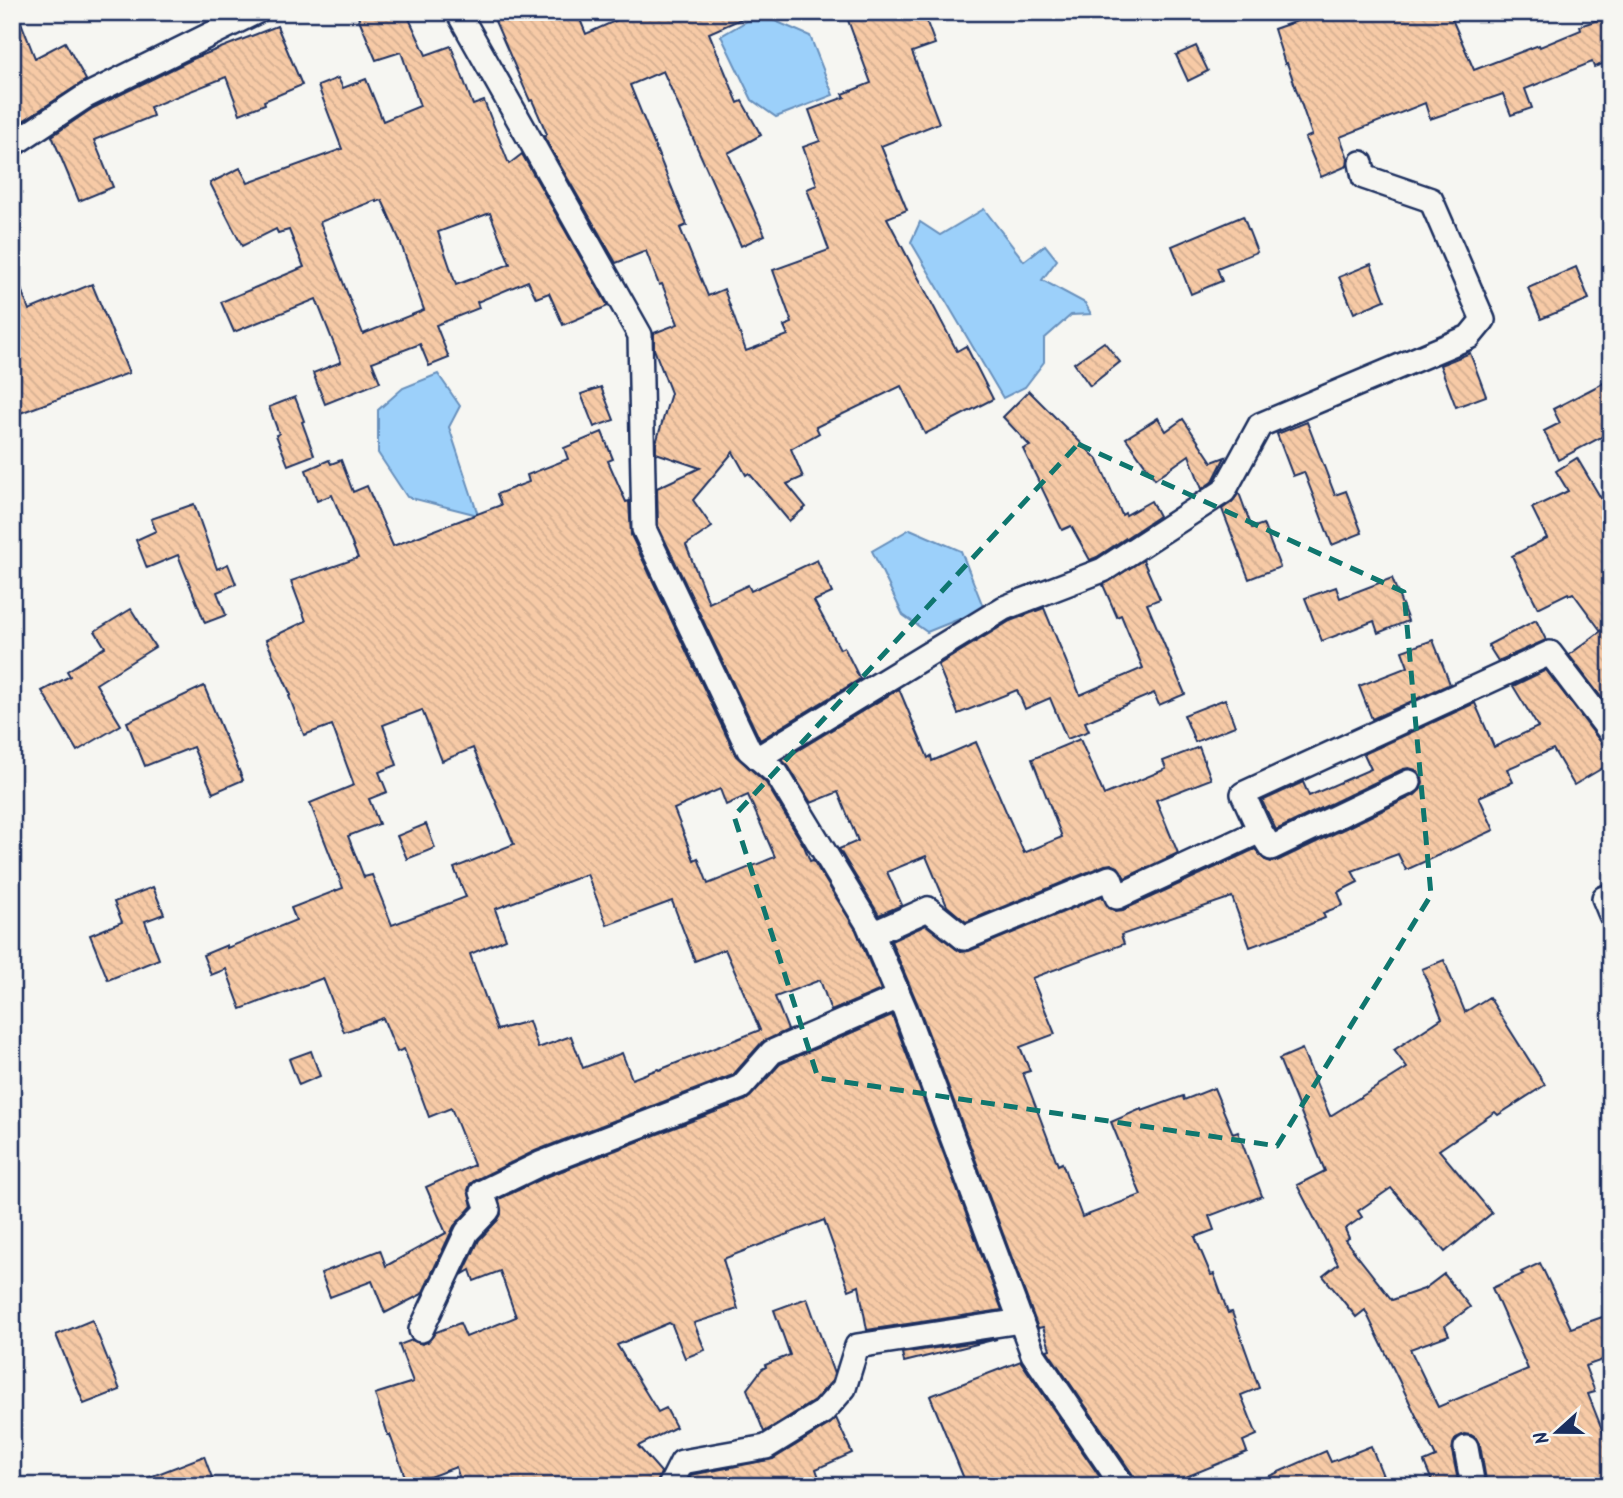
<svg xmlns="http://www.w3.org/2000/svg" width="1623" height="1498" font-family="Kalam,sans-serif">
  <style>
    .water { fill: #9cd0fa; stroke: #6890bc; stroke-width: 2 }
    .building { fill: url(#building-back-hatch); stroke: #1b2f5e; stroke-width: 2; fill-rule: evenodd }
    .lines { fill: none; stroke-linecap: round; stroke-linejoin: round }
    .minor-casing { stroke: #1b2f5e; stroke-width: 28 }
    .minor { stroke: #f6f6f2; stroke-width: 23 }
    .marked { fill: none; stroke: #0f766e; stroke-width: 5; stroke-dasharray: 14 9; stroke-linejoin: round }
  </style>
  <defs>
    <pattern id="building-back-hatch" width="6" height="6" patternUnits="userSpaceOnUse" patternTransform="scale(1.75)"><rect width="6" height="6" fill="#f7caa6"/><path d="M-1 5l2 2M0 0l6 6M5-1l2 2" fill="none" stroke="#d3ae91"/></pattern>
  </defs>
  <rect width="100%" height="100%" fill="#f6f6f2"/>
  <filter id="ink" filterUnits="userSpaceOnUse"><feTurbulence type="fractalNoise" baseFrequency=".0143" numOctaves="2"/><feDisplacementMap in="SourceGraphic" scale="14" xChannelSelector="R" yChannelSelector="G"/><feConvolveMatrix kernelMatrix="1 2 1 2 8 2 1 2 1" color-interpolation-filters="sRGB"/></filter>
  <g filter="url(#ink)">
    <g class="water">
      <polygon points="759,14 810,36 833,95 776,117 752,100 721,36"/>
      <polygon points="984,209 1024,261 1045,245 1057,260 1042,280 1085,303 1091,314 1071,315 1044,339 1044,362 1025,387 1003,398 911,242 920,222 940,235"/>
      <polygon points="438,374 460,406 449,427 478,515 407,497 378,453 378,410 403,388"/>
      <polygon points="910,529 961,551 984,609 927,632 903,615 872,551"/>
    </g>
    <g class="building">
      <polygon points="12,12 17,12 35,58 65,42 86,80 12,128"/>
      <path d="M356,12h50l20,43 25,-9 22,59 11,-4 25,63 13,-10 86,152 -45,19 -14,-32 -13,5 -8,-17 -51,21 2,6 -43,17 13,33 -20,8 -9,-22 -48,18 8,20 -55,22 -12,-31 28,-11 -25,-63 -82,33 -13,-30 83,-35 -15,-37 -11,3 -2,-4 -34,17 -32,-63 30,-15 8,15 94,-34 -24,-63 20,-8 5,10 23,-9 17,42 37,-15 -19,-54 -25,8zM376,200v2l6,-2 18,41 24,69 -61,24 -43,-112zM490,213l20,51 -54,21 -18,-53z"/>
      <polygon points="491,12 577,12 586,34 635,12 757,12 709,33 738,103 742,101 761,135 728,153 765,235 741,246 663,71 630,85 687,225 680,228 708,296 724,289 746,351 788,335 784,326 792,323 773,270 829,250 807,189 817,185 803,147 820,141 809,110 845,97 843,94 871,83 845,12 923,12 935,44 912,52 939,123 881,146 907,210 887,218 957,351 966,346 993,399 925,434 901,386 816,427 819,433 791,449 803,477 787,484 806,507 789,521 749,473 746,475 733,452 693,500 712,527 686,545 709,603 748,585 751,591 817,560 832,593 814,601 840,649 844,647 860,679 760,740 658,526 657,488 700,468 656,453 656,443 671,393 654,349 654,333 678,324 662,284 659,285 646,251 616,263 544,137 547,134 532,100 530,101"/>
      <polygon points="1323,12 1449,12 1474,70 1539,45 1540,47 1581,30 1580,26 1606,17 1611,29 1611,61 1594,67 1592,62 1525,89 1532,108 1511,115 1503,94 1430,119 1425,103 1340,137 1348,158 1347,166 1321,177 1305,138 1312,135 1287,63 1285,64 1274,29"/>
      <polygon points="277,26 302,85 264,101 265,104 240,114 226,77 150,107 153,116 94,140 113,187 79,201 52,136 93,108 195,58"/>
      <polygon points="1196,46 1208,71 1188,81 1176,55"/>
      <polygon points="1243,216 1257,252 1217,268 1222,281 1191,294 1172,246"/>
      <polygon points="1371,264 1385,300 1354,313 1339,277"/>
      <polygon points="1576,267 1589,299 1541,319 1528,288"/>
      <polygon points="14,270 29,310 92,284 129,373 12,416 12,271"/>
      <polygon points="1104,342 1120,362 1090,386 1074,363"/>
      <polygon points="1470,353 1486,396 1456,407 1440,365"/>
      <polygon points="1611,379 1611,432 1558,460 1544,431 1560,423 1553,409"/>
      <polygon points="601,387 614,420 594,427 581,394"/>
      <polygon points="1029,391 1098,460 1122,515 1125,513 1126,515 1151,501 1159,516 1097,557 1090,560 1071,526 1062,530 1023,449 1030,446 1003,417"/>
      <polygon points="295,397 304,421 302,422 314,455 288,465 276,435 279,434 269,407"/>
      <polygon points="1158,418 1166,431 1183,419 1212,462 1225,457 1213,481 1202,489 1189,455 1155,479 1126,438"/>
      <polygon points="1307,422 1335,495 1346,491 1362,533 1332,545 1304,472 1293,476 1277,434"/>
      <path d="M602,432l11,27 -5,2 18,41 3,-1 2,34 105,221 30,27 38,63 6,15 3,-1 43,70 25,60 -50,21 -11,-31 -45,17 13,33 -26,12 -29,33 -198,76 -60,29 -5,4 -2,6 4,16 -18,20 -32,68 -37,19 -13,-32 -42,16 -9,-24 59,-23 6,16 60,-33 -20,-46 48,-22 -23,-57 -22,9 -25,-68 -7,3 -14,-34 -39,14 -21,-54 -82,31 -15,-40 -15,6 -8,-20 24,-10v3l69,-28 -5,-12 52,-20 -33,-85 44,-18 -22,-60 -28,10 -15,-39 2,-1 -25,-55 40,-19 -15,-40 67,-23 -26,-63 -15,6 -11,-31 23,-10 2,4 10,-4 12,32 14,-6 26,60 108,-41 -4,-11 32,-12 -2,-7 41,-16 -4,-11zM422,710l20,51 31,-13 41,96 -60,24 12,29 -74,28 -20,-50 -8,2 -16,-41 31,-12 -10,-25 18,-7 -8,-20 18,-7 -14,-40zM720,789l6,16 22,-10 27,62 -67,27 -10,-26 -4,2 -20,-51zM587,874l20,51 65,-24 23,60 30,-12 35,81 -101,40 -1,-1 -26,10 -10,-26 -39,15 -12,-32 -33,12 -9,-27 -32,9 -27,-76 36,-15 -11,-30z"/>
      <polygon points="1577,458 1611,515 1611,710 1569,655 1601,631 1573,593 1569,595 1568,593 1538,608 1512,556 1547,538 1532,508 1568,491 1556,471"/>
      <polygon points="1239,493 1252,528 1263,524 1280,567 1249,579 1222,509 1232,502"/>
      <polygon points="194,504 217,569 228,564 236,584 217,592 226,615 205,623 178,555 147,568 136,540 156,531 151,519"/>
      <polygon points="1143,560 1160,599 1147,604 1185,694 1159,705 1154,693 1085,722 1089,731 1067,739 1050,698 1025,709 1017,690 958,714 938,665 1010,621 1044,608 1080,695 1143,668 1121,615 1117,617 1103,585"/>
      <polygon points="1392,578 1408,621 1378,633 1374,621 1322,641 1305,598 1336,587 1340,598"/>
      <polygon points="131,609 155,647 96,684 121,725 77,751 42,691 70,676 67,671 105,647 95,631"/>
      <polygon points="1536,620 1546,640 1498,661 1488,645"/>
      <polygon points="1433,640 1450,684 1372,719 1359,686 1408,667 1402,651"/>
      <polygon points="1546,670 1600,741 1605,746 1611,755 1611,763 1574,785 1553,749 1507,769 1513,782 1479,797 1494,830 1406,870 1398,854 1352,871 1358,882 1338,892 1343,905 1323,913 1325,918 1299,929 1250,947 1232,897 1121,935 1124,944 1032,978 1055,1034 1020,1047 1030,1071 1023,1073 1058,1165 1062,1163 1082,1217 1141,1195 1111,1122 1141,1109 1142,1111 1183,1096 1184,1100 1214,1088 1233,1134 1238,1132 1262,1196 1209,1216 1214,1230 1195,1237 1211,1275 1214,1274 1228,1313 1232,1312 1259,1388 1241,1395 1257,1435 1243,1441 1247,1452 1164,1486 1137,1486 1135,1478 1047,1350 1050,1349 1043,1327 1038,1328 918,1005 891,941 926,925 956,949 961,952 969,951 1102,896 1109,908 1116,911 1123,910 1255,849 1265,860 1271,862 1277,861 1415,795 1421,789 1423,782 1422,777 1416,770 1409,768 1403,769 1276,830 1262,801 1303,782 1309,796 1371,769 1364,754 1475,703 1494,747 1538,727 1513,686"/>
      <polygon points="204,686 243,780 213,793 193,747 145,766 127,722"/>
      <polygon points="899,689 928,758 931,756 932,761 976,742 1024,853 1062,837 1032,759 1080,739 1104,795 1166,769 1163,761 1199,747 1211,779 1156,800 1178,853 1125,878 1118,867 1111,864 1105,865 966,922 947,906 926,856 887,872 902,905 879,915 839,849 858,841 838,792 811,803 789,767 782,760"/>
      <polygon points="1225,699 1235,726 1195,742 1184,715"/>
      <polygon points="426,824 435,848 407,859 397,836"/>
      <polygon points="153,887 164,914 145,921 159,959 108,980 90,935 122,922 114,902"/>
      <polygon points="1444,960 1465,1012 1489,997 1545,1085 1498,1115 1495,1112 1439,1150 1492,1213 1445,1252 1391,1188 1358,1211 1362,1217 1345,1229 1349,1238 1345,1240 1392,1300 1424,1289 1444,1274 1470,1307 1445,1326 1449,1335 1410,1349 1438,1407 1528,1369 1492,1288 1523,1274 1521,1272 1540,1263 1571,1328 1611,1314 1611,1357 1585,1366 1595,1392 1588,1394 1611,1452 1611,1475 1584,1486 1487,1486 1480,1445 1476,1438 1471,1435 1464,1434 1456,1438 1453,1444 1452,1451 1459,1486 1434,1486 1424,1462 1436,1457 1365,1310 1356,1317 1323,1276 1338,1264 1297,1185 1325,1171 1279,1059 1302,1049 1330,1116 1407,1068 1394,1050 1442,1018 1422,969"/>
      <polygon points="892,1015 1002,1310 867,1330 859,1286 849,1290 824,1220 723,1259 738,1309 694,1323 705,1350 685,1358 672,1325 669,1323 617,1345 658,1412 666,1408 676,1427 638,1446 661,1472 656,1486 576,1486 573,1478 556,1486 462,1486 456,1467 408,1485 390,1435 388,1435 375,1394 413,1382 399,1345 412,1340 422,1344 428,1342 436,1332 460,1323 466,1337 516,1317 500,1271 474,1281 470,1270 463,1274 479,1240 498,1220 501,1214 499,1199 546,1177 746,1100 751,1096 780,1064"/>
      <polygon points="311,1051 320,1076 299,1085 289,1059"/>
      <polygon points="807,1298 834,1374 832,1381 814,1401 764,1432 747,1389 762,1369 766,1367 765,1365 790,1355 774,1310"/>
      <polygon points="92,1320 120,1390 84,1404 56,1335"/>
      <polygon points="997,1339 904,1362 902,1353"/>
      <polygon points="1021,1361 1021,1362 1106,1486 967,1486 930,1396"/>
      <polygon points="836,1418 852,1453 816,1469 822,1486 686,1486 691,1475 773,1459 830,1424"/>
      <polygon points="1371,1446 1387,1486 1247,1486 1326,1451 1331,1462"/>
      <polygon points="204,1456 215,1486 132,1486 132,1484"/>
    </g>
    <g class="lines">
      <g class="minor-casing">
        <g id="minor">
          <polyline points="458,12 640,335 644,529 749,750 777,774 868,924 905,1010 1033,1354 1123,1486"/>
          <polyline points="12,145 86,96 256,12"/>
          <polyline points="758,758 1004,608 1103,570 1224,491 1260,425 1469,337 1483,320 1431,200 1364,177 1361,163"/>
          <polyline points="1260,831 1243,794 1550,653 1611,733"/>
          <polyline points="1611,895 1604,898 1611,915"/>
          <polyline points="872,934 928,909 964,938 1110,878 1117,897 1260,831 1271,848 1409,782"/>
          <polyline points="421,1330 467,1232 488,1210 482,1192 540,1164 741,1087 772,1052 899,997"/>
          <polyline points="1466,1448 1473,1486"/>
          <polyline points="670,1486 682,1462 766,1447 823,1412 844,1388 857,1346 1021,1321"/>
        </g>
      </g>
      <use href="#minor" class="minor"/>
    </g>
  </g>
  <path class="marked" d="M1078,444l326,148 27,303 -154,251 -459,-68 -84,-262z"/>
  <rect width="1623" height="1498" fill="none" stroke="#f6f6f2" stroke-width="42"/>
  <rect x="21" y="21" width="1581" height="1456" fill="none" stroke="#1b2f5e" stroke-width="2.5" filter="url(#ink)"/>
  <g transform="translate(1557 1432) rotate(249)" stroke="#f6f6f2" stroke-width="5" paint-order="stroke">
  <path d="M0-5L12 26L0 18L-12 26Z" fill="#1b2f5e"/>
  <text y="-10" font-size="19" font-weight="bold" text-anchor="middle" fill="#1b2f5e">N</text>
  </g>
</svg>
